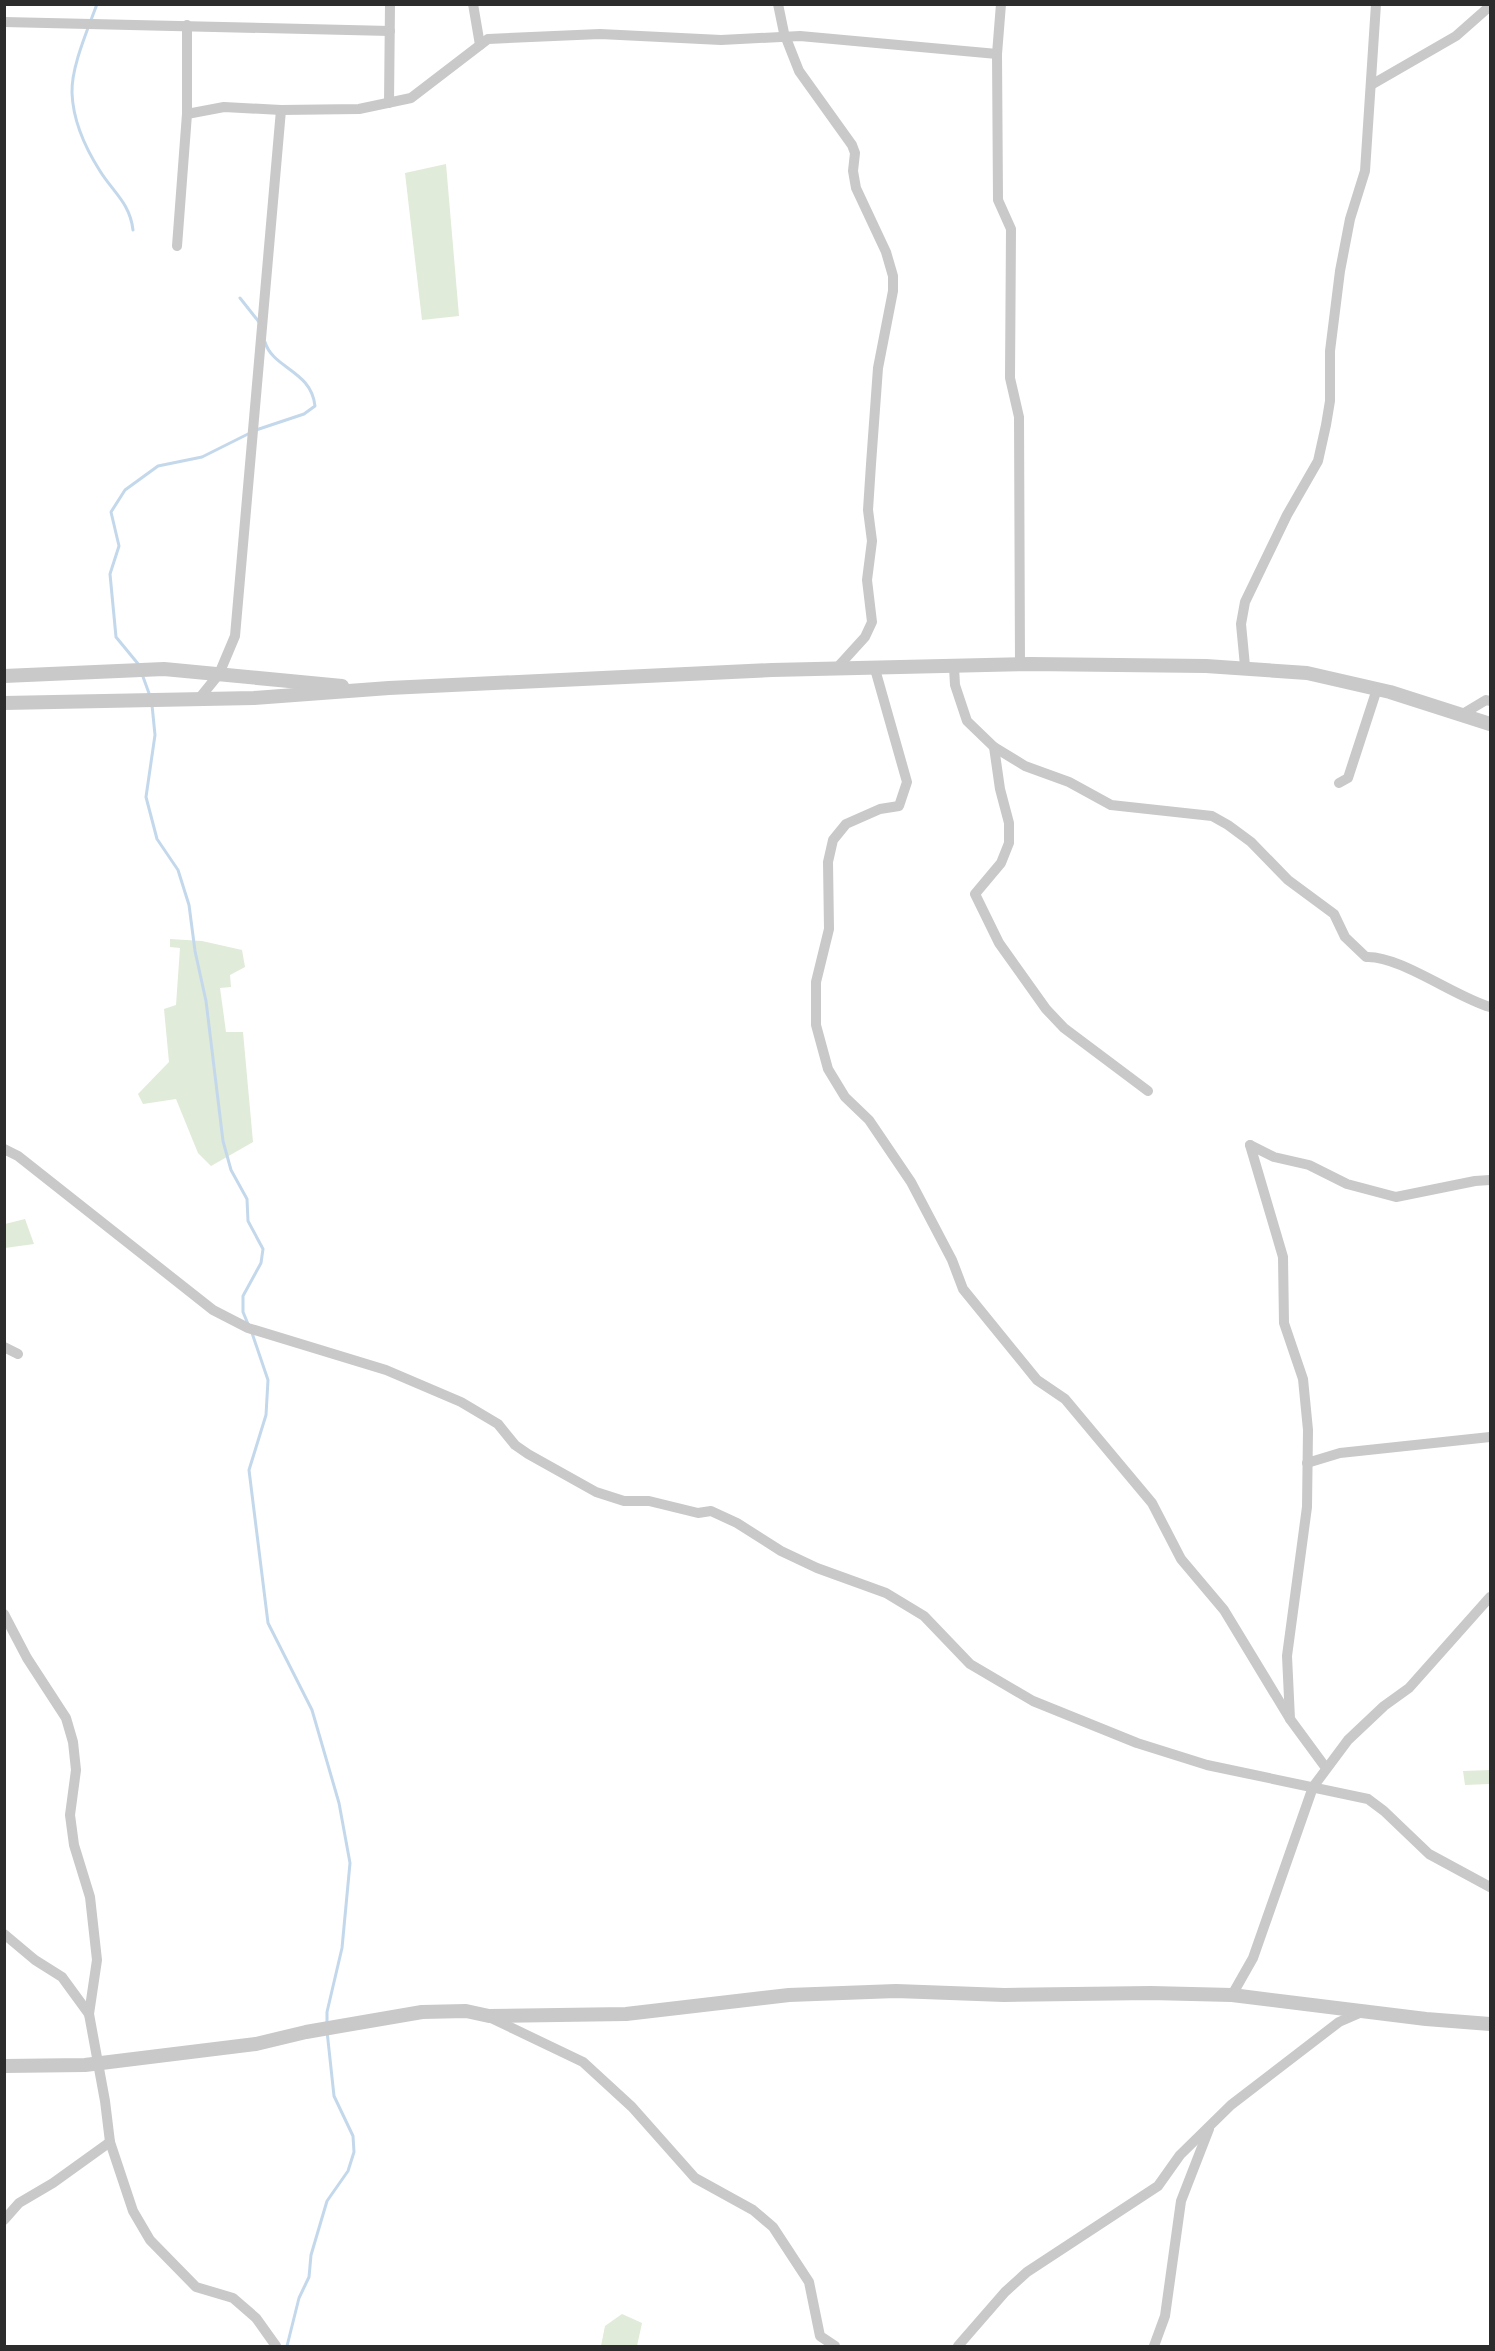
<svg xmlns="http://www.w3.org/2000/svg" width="1495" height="2351" font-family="Rubik,sans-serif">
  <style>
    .green { fill: #e1ebd9 }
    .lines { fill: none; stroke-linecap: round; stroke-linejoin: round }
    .stream { stroke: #c4d8ec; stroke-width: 3 }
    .minor { stroke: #c9c9c9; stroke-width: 10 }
    .tertiary { stroke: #c9c9c9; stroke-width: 14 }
  </style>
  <rect width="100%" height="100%" fill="#fff"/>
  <g class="green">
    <polygon points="446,164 459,316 422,320 405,173"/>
    <polygon points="170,939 202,941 242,950 245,967 230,975 231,987 220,988 226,1032 243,1032 253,1142 211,1166 198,1153 176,1099 143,1104 138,1094 169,1062 164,1009 176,1005 180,948 170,947"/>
    <polygon points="25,1219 34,1244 5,1248 5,1224"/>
    <polygon points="1490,1770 1490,1807 1489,1784 1465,1785 1463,1771"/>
    <polygon points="622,2314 642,2323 637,2346 601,2346 605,2326"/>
  </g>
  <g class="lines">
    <g class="stream">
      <path d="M97,4c-9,25 -26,63 -25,89 1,27 14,56 28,78 13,21 30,32 33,59"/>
      <polyline points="240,298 259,322"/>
      <path d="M256,430l48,-16 11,-8c-4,-36 -42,-37 -50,-64"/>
      <polyline points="139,665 116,637 110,574 119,546 111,512 125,490 158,466 202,457 250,433"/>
      <polyline points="142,674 150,696"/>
      <polyline points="152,705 155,735 146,797 157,839 178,870 189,905 195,951 206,1001 223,1141 231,1170 247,1199 248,1221 263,1249 261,1263 243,1296 243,1312 248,1324"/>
      <polyline points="252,1333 268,1380 266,1415 249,1470 268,1623 312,1710 339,1803 350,1863 342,1948 327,2012 327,2025"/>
      <polyline points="287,2346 299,2298 309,2277 311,2255 327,2201 348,2171 354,2152 353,2136 334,2096 327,2031"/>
    </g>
    <g class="minor">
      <polyline points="473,4 480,45"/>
      <polyline points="778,4 784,33 799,71 852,145 855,153 853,171 856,188 886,252 893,276 893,291 878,368 871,464 868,510 872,541 867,580 872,622 865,637 835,670"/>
      <polyline points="1001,4 997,54 998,200 1011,229 1010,378 1019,417 1020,664"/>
      <polyline points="4,22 390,31"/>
      <polyline points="1371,85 1456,36 1490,6"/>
      <polyline points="389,103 390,4"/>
      <polyline points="187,114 224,107 281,110 359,109 411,98 488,39 600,34 721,40 800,36 997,54"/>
      <polyline points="177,246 187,114 187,25"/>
      <polyline points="1245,666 1241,624 1245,602 1287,515 1318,461 1326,425 1330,401 1330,351 1340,271 1350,219 1365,171 1376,4"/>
      <path d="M954,667l1,18 12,36 27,26 31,19 44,16 42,23 101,11 16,9 23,17 37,38 46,34 11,23 21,20c33,-2 89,40 124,50"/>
      <polyline points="875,669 907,782 899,806 880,809 846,824 833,840 828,862 829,929 816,982 816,1025 828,1069 845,1097 869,1120 911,1182 952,1260 963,1289 1037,1380 1065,1399 1152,1503 1181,1559 1224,1610 1290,1719"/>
      <polyline points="198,700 219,674 235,636 281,110"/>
      <polyline points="1461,715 1486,700 1490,701"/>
      <polyline points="994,747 1000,789 1009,823 1009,843 1001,863 975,894 999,943 1046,1009 1064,1028 1148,1091"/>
      <polyline points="1339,783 1348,778 1377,689"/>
      <polyline points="1250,1145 1283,1257 1284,1323 1303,1379 1308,1430 1307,1507 1287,1656 1290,1719 1326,1768"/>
      <polyline points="1250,1145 1274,1157 1309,1165 1347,1184 1396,1197 1475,1181 1490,1180"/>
      <polyline points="4,1149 18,1156 213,1310 248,1328 386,1370 461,1402 498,1424 515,1445 528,1454 596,1492 624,1501 649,1501 698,1513 711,1511 737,1523 781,1551 817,1568 886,1593 924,1616 970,1664 1033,1701 1137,1743 1207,1765 1368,1799 1384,1811 1429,1854 1490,1887"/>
      <polyline points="4,1347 18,1354"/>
      <polyline points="1307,1463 1340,1453 1490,1437"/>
      <polyline points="4,1614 27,1658 66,1718 73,1742 76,1770 70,1815 74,1845 90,1897 97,1960 89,2014 105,2101 110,2142 133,2211 150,2240 196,2287 233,2298 256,2318 276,2346"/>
      <polyline points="4,1934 35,1960 62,1977 89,2014"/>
      <polyline points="1232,1995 1253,1958 1313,1787 1348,1740 1384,1706 1409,1688 1490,1597"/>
      <polyline points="489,2017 583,2062 632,2107 695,2178 753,2210 773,2227 809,2282 820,2336 835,2346"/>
      <polyline points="4,2220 19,2203 53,2183 110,2142"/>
      <polyline points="958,2346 1005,2292 1027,2272 1158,2186 1180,2155 1231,2105 1339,2022 1362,2012"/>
      <polyline points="1154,2346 1165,2316 1181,2201 1209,2129"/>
    </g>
    <g class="tertiary">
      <polyline points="4,676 164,669 342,686"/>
      <polyline points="4,703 254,698 389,688 772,670 1030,664 1206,666 1307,673 1390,692 1490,724"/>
      <polyline points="4,2066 85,2065 256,2044 306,2032 422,2012 466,2011 489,2016 626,2014 789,1995 896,1991 1004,1995 1151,1993 1232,1995 1426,2019 1490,2024"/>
    </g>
  </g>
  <rect width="1495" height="2351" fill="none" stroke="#2c2c2c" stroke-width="12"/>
</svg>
